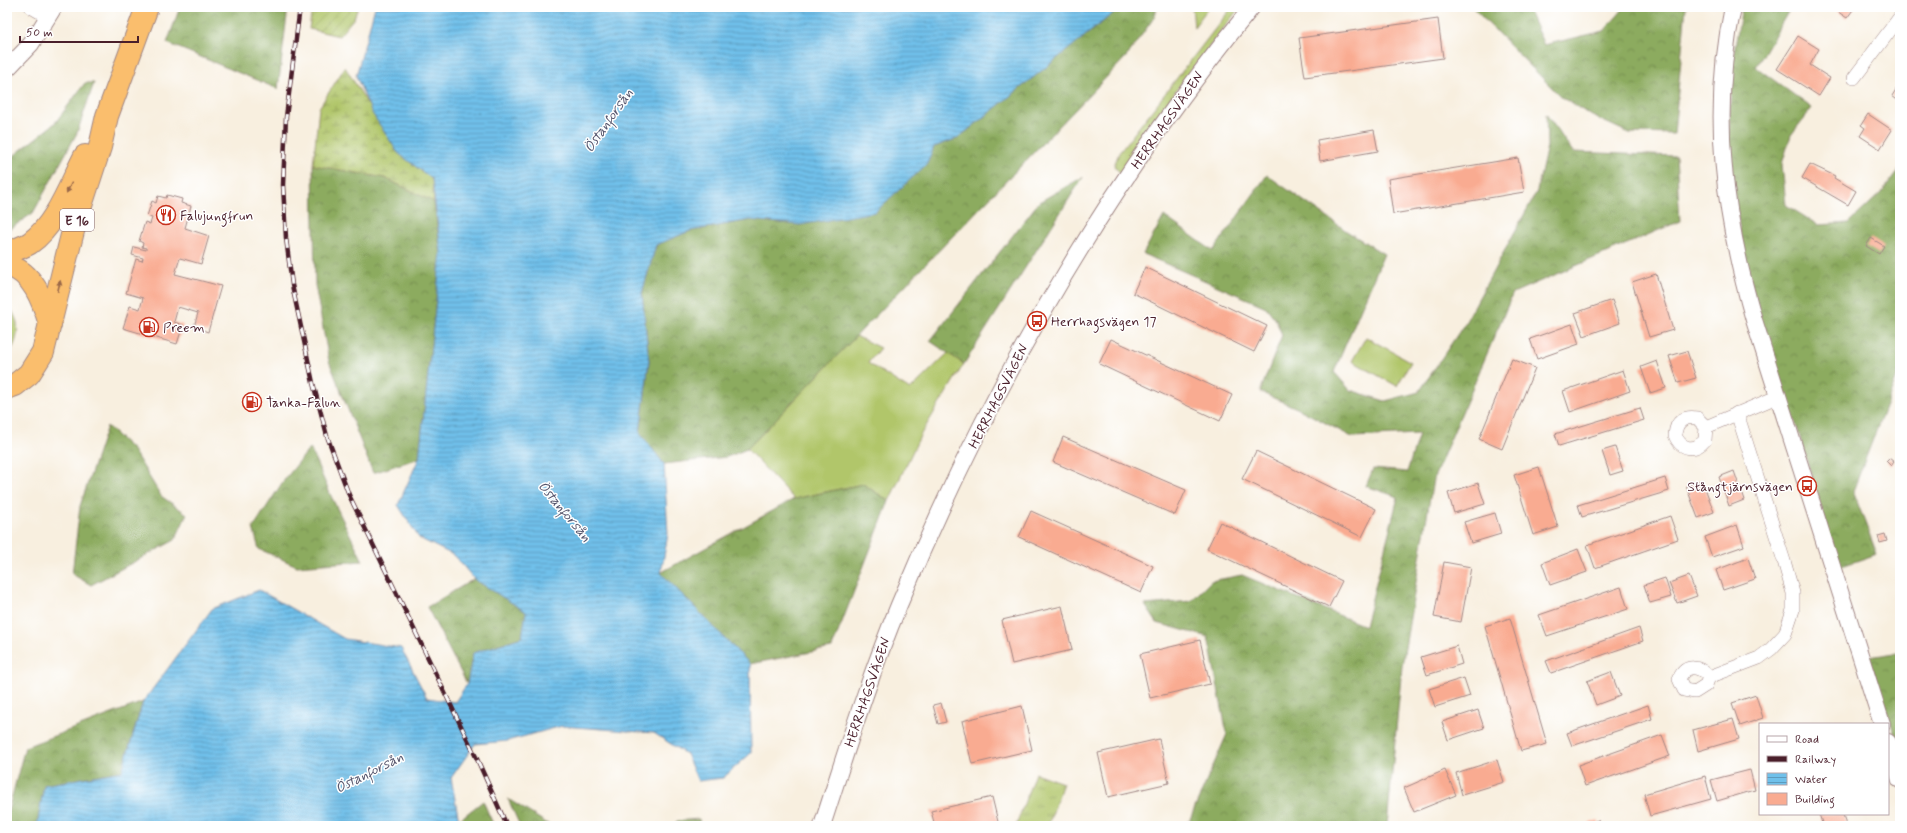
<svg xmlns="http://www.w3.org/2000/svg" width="1907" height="833" font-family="Mynerve,sans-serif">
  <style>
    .grass { fill: #b1c66b; stroke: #7e724b }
    .forest { fill: url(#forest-crowns); stroke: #6b6545 }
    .wetland { fill: url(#wetland-marsh); stroke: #7e724b }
    .park { fill: url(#park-tufts); stroke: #7e724b }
    .garden { fill: url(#garden-furrows); stroke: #7e724b }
    .water { fill: url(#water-rules); stroke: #5c708a }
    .building { fill: #f9ab91 }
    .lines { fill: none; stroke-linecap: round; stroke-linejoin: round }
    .minor-casing { stroke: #a18785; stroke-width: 14 }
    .tertiary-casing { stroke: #a18785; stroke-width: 18 }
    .trunk-casing { stroke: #a18785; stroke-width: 24 }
    .minor { stroke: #fff; stroke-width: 13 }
    .tertiary { stroke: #fff; stroke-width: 16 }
    .trunk { stroke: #fabe6d; stroke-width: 22 }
    .rail-casing { stroke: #4a1f2b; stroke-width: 4.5 }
    .rail { stroke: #fff; stroke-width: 3; stroke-dasharray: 9; stroke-linecap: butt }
    .oneway { fill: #996749 }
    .labels { text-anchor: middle; stroke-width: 3; stroke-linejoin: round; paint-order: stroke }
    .shield { fill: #fff; stroke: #80626b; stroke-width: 1 }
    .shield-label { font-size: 13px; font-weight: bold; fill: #4a1f2b }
    .street-label { font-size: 14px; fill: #4a1f2b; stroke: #fff }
    .poi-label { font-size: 14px; fill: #4a1f2b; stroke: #fff; text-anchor: start }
    .water-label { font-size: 15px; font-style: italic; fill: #57576e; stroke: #fff }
  </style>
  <defs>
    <pattern id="forest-crowns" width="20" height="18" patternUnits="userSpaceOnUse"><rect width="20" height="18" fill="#8cab5f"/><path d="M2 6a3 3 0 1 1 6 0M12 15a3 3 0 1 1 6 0" fill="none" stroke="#748b4f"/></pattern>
    <pattern id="wetland-marsh" width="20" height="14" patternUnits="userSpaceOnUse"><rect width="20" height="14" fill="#b1c66b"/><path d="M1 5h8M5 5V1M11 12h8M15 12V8" fill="none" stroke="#92a058"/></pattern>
    <pattern id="park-tufts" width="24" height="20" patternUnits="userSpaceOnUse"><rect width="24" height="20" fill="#b1c66b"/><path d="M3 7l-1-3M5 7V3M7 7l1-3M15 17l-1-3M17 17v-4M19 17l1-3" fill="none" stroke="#92a058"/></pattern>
    <pattern id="garden-furrows" width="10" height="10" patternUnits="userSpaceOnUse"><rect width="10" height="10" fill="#b1c66b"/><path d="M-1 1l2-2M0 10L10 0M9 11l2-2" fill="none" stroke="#92a058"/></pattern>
    <pattern id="water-rules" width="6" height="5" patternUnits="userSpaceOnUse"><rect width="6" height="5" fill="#6fc0ea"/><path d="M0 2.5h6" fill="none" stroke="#5d9bbe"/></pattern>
  </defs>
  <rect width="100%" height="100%" fill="#fff"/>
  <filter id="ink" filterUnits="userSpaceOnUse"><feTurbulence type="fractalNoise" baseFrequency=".025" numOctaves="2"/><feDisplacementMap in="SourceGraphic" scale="8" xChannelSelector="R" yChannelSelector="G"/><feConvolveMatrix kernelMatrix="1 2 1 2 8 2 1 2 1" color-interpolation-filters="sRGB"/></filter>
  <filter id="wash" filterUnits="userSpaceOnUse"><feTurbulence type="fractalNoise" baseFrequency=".012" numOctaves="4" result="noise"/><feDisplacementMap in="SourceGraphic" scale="16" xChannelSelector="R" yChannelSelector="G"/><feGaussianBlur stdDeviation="0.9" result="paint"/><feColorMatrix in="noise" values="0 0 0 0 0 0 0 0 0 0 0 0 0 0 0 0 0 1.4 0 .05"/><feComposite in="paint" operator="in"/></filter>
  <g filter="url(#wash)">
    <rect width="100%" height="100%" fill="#f8efdf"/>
    <g class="grass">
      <polygon points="1192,7 1209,7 1194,27"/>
      <path d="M1232,7h8c-36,47 -72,92 -105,141 -6,9 -6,19 -12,28l-9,-10 5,-13z"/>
      <path d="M7,304c15,17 13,36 0,52z"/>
      <polygon points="856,336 880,348 868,363 910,390 948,353 964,364 921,434 889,501 863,484 794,499 747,449"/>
      <polygon points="1366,337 1411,362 1397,386 1352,361"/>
    </g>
    <g class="forest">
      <polygon points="180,7 288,7 278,89 167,43"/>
      <polygon points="1121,7 1158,7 1153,19 1127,56 747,449 727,457 664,464 640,433 649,361 642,293 656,245 690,231 750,220 800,225 927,164 934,147 958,138"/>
      <polygon points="1478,7 1527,7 1544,45 1604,31 1625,7 1686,7 1674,134 1629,133 1592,116 1561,97 1473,8"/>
      <polygon points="1742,7 1791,7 1756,67 1812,108 1791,135 1782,164 1786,205 1818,225 1849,223 1884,190 1900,168 1900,369 1853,491 1877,554 1839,567 1798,431 1762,324 1743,251 1728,152 1732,63"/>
      <polygon points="85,83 94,83 77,133 33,213 7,231 7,161 55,123"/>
      <polygon points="1546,114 1573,152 1676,156 1680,221 1513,293 1433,480 1402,666 1387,826 1187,826 1227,734 1208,637 1157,623 1145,605 1191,601 1211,581 1242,575 1365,626 1398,497 1366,486 1373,469 1407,472 1419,434 1352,437 1299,409 1260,392 1282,335 1276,320 1266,307 1143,254 1164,216 1213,251 1267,175 1348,232 1384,254 1334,372 1350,390 1385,401 1419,392 1465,323 1537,191 1547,146"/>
      <polygon points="313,165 385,178 434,202 441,253 419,458 373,473 329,361 315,285"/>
      <polygon points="1083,177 964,364 930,341 1039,202"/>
      <polygon points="107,426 133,450 161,496 187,514 175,540 91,585 72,574 80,506"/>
      <polygon points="310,448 331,496 363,561 297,566 259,549 253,528 282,483"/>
      <polygon points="863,484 889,501 832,648 750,664 660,573 794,499"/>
      <polygon points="474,579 527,612 522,637 473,653 467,684 427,607"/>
      <polygon points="1895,653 1900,654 1900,751 1869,657"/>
      <polygon points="143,702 122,771 44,785 37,826 7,826 7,815 25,747"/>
      <polygon points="508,799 551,826 520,826"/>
      <polygon points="483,801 494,826 461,826 459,820"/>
      <polygon points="699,819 700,826 674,826 677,821"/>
    </g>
    <polygon class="wetland" points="345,67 398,153 432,179 434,202 385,178 313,165 319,108"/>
    <polygon class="park" points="1035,773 1063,783 1048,826 1016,826"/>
    <polygon class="garden" points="312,7 358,7 354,18 339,36 309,29"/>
    <polygon class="water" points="375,7 1121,7 958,138 934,147 927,164 875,212 800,225 750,220 690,231 656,245 642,293 649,361 640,433 664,464 668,534 661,573 750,664 751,753 723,778 698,781 686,754 654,733 562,726 507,741 475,744 451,778 460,826 37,826 44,785 122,771 143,702 212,609 259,590 345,639 401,648 427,698 455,702 467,684 473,653 522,637 526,612 474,579 455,556 419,538 398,505 419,458 441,253 432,179 398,153 372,113 356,76"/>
    <g id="blocks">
      <g class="building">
        <polygon points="1831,7 1855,7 1847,18"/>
        <polygon points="1438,19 1443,58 1305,77 1299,38"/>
        <polygon points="1798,36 1819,49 1810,65 1830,78 1819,96 1777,69"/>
        <polygon points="1900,83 1900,102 1892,96"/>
        <polygon points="1868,114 1892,130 1880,149 1860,136 1865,128 1861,125"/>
        <polygon points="1374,130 1378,151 1320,161 1317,140"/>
        <polygon points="1518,158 1524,192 1393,214 1388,179"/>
        <polygon points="1810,164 1835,176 1834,178 1856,191 1848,205 1802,178"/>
        <polygon points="167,195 182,199 181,203 191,206 185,228 209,236 201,264 180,258 175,274 221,286 208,332 194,327 198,313 178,307 174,322 183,325 177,344 123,328 130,306 140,309 143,298 126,293 136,259 142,261 143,258 132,255 134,247 146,250 146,248 142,247 143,243 139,241 145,222 150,224 152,218 147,216 152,201 156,203 158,196 166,198"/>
        <polygon points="1871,238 1884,246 1879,254 1866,246"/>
        <polygon points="1145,267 1267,326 1254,352 1133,293"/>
        <polygon points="1656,274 1673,330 1649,337 1632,282"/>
        <polygon points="1612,300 1620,323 1584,336 1575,313"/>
        <polygon points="1572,324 1579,344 1537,359 1530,339"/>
        <polygon points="1111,339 1232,395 1220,421 1099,364"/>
        <polygon points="1687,351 1696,378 1678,383 1669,356"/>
        <polygon points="1512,359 1535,368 1502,449 1479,439"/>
        <polygon points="1657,361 1666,388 1650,393 1641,367"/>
        <polygon points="1623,370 1630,391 1570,412 1563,391"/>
        <polygon points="1640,408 1644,420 1559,446 1555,434"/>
        <polygon points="1063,437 1186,490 1175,515 1053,462"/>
        <polygon points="1615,447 1623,471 1610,475 1602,451"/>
        <polygon points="1256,451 1376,509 1362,537 1242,479"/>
        <polygon points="1889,458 1894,462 1891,466 1886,461"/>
        <polygon points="1539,467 1558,527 1533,535 1514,475"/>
        <polygon points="1734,471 1744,500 1729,506 1719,477"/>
        <polygon points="1665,478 1669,491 1582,517 1578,505"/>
        <polygon points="1702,480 1714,512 1698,518 1686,486"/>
        <polygon points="1478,483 1485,504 1454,513 1448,493"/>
        <polygon points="1031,511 1153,566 1141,593 1019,537"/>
        <polygon points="1495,513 1501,534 1471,543 1464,522"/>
        <polygon points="1670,516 1678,539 1595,568 1587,545"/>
        <polygon points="1220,522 1342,581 1329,607 1207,549"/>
        <polygon points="1737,525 1744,546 1712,557 1705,537"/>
        <polygon points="1885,534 1887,541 1880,543 1878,536"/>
        <polygon points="1578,549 1587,572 1550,585 1542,563"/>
        <polygon points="1748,558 1755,579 1723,590 1716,570"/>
        <polygon points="1444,562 1471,567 1461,622 1434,617"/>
        <polygon points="1689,576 1697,596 1677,603 1669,583"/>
        <polygon points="1665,578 1671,597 1650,603 1644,585"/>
        <polygon points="1621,587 1628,609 1547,636 1539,615"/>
        <polygon points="1062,606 1072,650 1012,664 1002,620"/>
        <polygon points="1510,618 1547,744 1521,751 1485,626"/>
        <polygon points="1639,628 1643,641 1551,673 1546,661"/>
        <polygon points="1200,640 1210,684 1150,698 1140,654"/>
        <polygon points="1457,646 1462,664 1427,675 1421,657"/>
        <polygon points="1611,672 1620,696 1596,705 1587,681"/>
        <polygon points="1464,678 1470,696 1435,707 1429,689"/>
        <polygon points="1756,695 1763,718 1740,726 1732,703"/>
        <polygon points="941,703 946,722 938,724 933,705"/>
        <polygon points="1648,705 1652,719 1572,746 1567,733"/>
        <polygon points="1022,706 1032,750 972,764 962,721"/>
        <polygon points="1478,710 1484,728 1448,740 1442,722"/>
        <polygon points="1733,719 1739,739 1698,751 1693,730"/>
        <polygon points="1662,735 1670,756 1585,786 1578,765"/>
        <polygon points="1159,739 1169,783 1108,797 1098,753"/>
        <polygon points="1497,760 1504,782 1462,795 1456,773"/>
        <polygon points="1445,770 1456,795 1414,812 1404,788"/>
        <polygon points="1750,770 1755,790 1717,801 1711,780"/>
        <polygon points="1705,776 1711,799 1650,816 1644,794"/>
        <polygon points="992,797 999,826 935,826 931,811"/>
        <polygon points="1819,814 1843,814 1846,826 1823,826"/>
        <polygon points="1598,820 1600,826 1582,826"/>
      </g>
    </g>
  </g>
  <g filter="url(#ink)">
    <use href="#blocks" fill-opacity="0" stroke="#a18785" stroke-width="1"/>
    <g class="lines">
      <g class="minor-casing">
        <g id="minor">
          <polyline points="31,7 48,17"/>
          <polyline points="1854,78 1900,17"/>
          <path d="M1706,427l-9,-9c-13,-2 -21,3 -22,17 6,15 20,17 30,5l1,-13 73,-31"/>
          <path d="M1709,677c-9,-11 -23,-14 -30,2l5,11 11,2 11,-7 3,-8 50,-19 12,-9 14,-15 8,-24v-17l-9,-32 -47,-148"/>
        </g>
      </g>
      <g class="tertiary-casing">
        <g id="tertiary">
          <path d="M1733,7c-23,107 -9,209 21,313l128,404"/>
          <polyline points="7,69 31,44 54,7"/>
          <polyline points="1888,742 1900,780"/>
          <path d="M822,826c24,-74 47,-149 77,-221 89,-214 206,-418 353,-598"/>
        </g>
      </g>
      <g class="trunk-casing">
        <g id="trunk">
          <path d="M7,253c8,-3 16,-6 23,-10 27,-19 40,-59 55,-87"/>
          <path d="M7,265c26,7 36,36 43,59"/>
          <polyline points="7,388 15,385 29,374 43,352 74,227 100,147 107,116 147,7"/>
        </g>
      </g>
      <use href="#minor" class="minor"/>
      <use href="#tertiary" class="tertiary"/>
      <use href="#trunk" class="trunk"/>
      <g class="rail-casing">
        <polyline id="rail" points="300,7 286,117 283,185 286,238 292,285 313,383 327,436 349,495 477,759 507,826"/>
      </g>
      <use href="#rail" class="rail"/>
    </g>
    <defs><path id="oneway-solid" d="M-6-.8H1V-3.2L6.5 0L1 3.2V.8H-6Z"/></defs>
    <g class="oneway">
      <use href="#oneway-solid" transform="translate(69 188) rotate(117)"/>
      <use href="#oneway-solid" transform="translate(59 286) rotate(-76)"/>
    </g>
  </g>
  <defs>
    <g id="restaurant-ring" transform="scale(1)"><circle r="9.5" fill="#fff" stroke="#c8321e" stroke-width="1.5"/><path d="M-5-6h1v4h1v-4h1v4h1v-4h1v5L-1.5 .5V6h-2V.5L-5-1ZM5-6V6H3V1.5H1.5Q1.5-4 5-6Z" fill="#c8321e"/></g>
    <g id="bus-ring" transform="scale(1)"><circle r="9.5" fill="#fff" stroke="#c8321e" stroke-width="1.5"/><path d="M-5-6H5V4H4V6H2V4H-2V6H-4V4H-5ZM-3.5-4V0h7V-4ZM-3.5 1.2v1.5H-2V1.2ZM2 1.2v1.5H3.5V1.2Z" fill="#c8321e"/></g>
    <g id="fuel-ring" transform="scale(1)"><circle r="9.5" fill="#fff" stroke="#c8321e" stroke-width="1.5"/><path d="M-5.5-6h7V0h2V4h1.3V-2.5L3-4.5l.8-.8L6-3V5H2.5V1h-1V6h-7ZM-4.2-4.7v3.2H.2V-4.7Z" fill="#c8321e"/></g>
  </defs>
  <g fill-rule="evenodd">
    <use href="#restaurant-ring" x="166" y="215"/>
    <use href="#bus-ring" x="1037" y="321"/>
    <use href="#fuel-ring" x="149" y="327"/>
    <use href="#fuel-ring" x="252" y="402"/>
    <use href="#bus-ring" x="1807" y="486"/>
  </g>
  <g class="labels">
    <rect class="shield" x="60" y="209" width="34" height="22" rx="3"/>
    <g class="shield-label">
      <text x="77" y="225">E 16</text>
    </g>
    <g class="street-label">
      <text transform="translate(1167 120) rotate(-55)" y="5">HERRHAGSVÄGEN</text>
      <text transform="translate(998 396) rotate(-63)" y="5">HERRHAGSVÄGEN</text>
      <text transform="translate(867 692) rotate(-71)" y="5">HERRHAGSVÄGEN</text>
    </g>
    <g class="poi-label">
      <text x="180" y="220">Falujungfrun</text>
      <text x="1051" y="326">Herrhagsvägen 17</text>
      <text x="163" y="332">Preem</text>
      <text x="266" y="407">Tanka-Falun</text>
      <text x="1793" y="491" text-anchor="end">Stångtjärnsvägen</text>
    </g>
    <g class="water-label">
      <text transform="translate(608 120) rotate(-55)" y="5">Östanforsån</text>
      <text transform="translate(565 511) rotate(50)" y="5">Östanforsån</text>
      <text transform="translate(369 772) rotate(-27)" y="5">Östanforsån</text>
    </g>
  </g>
  <rect width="1907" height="833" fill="none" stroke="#fff" stroke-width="24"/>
  <rect x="1759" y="723" width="130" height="92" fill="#ffffff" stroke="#b7a5aa"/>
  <rect x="1767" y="736" width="20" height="6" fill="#ffffff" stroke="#b7a5aa"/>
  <text x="1795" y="743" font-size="12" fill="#4a1f2b">Road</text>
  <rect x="1767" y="756" width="20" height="6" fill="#4a1f2b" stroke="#b7a5aa"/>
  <text x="1795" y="763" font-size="12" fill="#4a1f2b">Railway</text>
  <rect x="1767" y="773" width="20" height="12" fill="url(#water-rules)" stroke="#b7a5aa"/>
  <text x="1795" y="783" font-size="12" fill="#4a1f2b">Water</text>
  <rect x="1767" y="793" width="20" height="12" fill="#f9ab91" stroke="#b7a5aa"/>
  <text x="1795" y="803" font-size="12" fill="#4a1f2b">Building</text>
  <path d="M20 36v6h118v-6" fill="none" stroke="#4a1f2b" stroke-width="2"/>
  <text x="26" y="36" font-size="12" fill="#4a1f2b" stroke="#ffffff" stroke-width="3" paint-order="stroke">50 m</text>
</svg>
